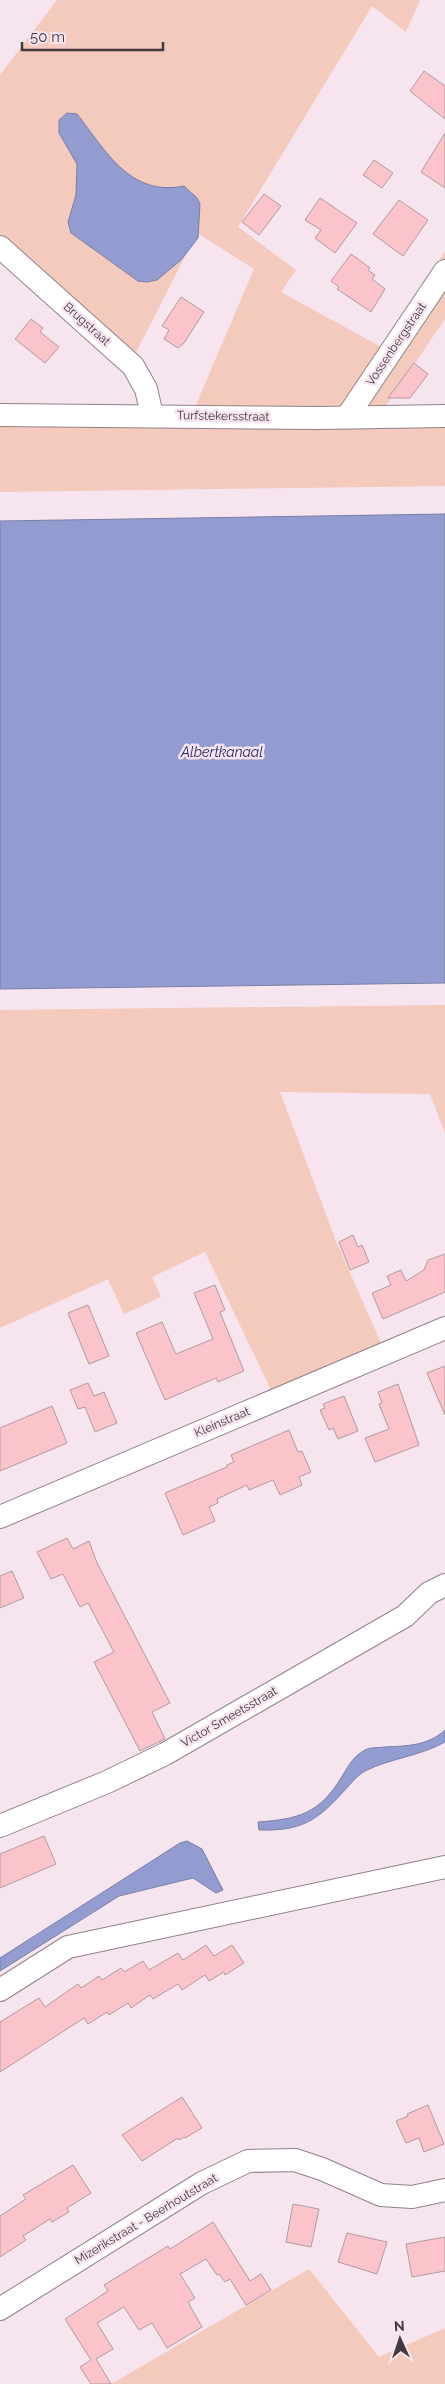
<svg xmlns="http://www.w3.org/2000/svg" width="445" height="2384" font-family="Raleway,sans-serif">
  <style>
    .green { fill: #f3cabb }
    .water { fill: #939cd1; stroke: #7a7ea5 }
    .building { fill: #fbc4cb; stroke: #b09b9e }
    .lines { fill: none; stroke-linecap: round; stroke-linejoin: round }
    .minor-casing { stroke: #91818b; stroke-width: 24 }
    .minor { stroke: #fff; stroke-width: 22 }
    .labels { text-anchor: middle; stroke-width: 5; stroke-linejoin: round; paint-order: stroke }
    .street-label { font-size: 12px; fill: #40393e; stroke: #f6e4ef }
    .water-label { font-size: 14px; font-style: italic; fill: #262867; stroke: #f6e4ef }
  </style>
  <rect width="100%" height="100%" fill="#f6e4ef"/>
  <g class="green">
    <polygon points="57,0 420,0 406,32 372,6 238,227 296,270 281,292 381,347 445,252 445,319 383,410 195,407 254,269 197,233 125,374 0,256 0,75"/>
    <polygon points="0,425 445,426 445,486 0,492"/>
    <polygon points="445,1005 445,1133 430,1094 280,1092 336,1241 381,1343 271,1390 205,1252 152,1277 161,1297 124,1314 108,1279 0,1328 0,1010"/>
    <polygon points="309,2269 379,2357 445,2328 445,2384 111,2384"/>
  </g>
  <g class="water">
    <path d="M67,113l10,1c29,37 53,83 107,72l13,12 3,6 -2,34 -17,22 -24,20 -10,2 -9,-1 -67,-48 -3,-11 8,-27 1,-31 -18,-31v-13z"/>
    <polygon points="445,514 445,983 0,989 0,521"/>
    <path d="M445,1730v12c-25,14 -54,16 -80,29 -9,5 -15,14 -22,21 -27,30 -43,39 -84,38l-1,-8c40,-3 61,-8 83,-44 7,-11 12,-22 24,-28 6,-3 13,-2 19,-3 22,-1 44,-1 61,-17z"/>
    <polygon points="187,1841 202,1849 223,1890 216,1893 193,1878 119,1896 0,1971 0,1958 180,1843"/>
  </g>
  <g class="building">
    <polygon points="424,71 445,86 445,119 410,91"/>
    <polygon points="445,133 445,188 421,172"/>
    <polygon points="374,160 393,173 382,188 363,175"/>
    <polygon points="264,194 281,206 259,235 242,222"/>
    <polygon points="320,198 357,223 335,253 315,238 321,230 305,220"/>
    <polygon points="399,200 428,220 403,256 373,234"/>
    <polygon points="351,254 370,268 368,270 375,275 372,279 385,289 371,312 337,289 339,287 331,281"/>
    <polygon points="181,297 204,312 184,343 178,348 164,339 169,330 162,326"/>
    <polygon points="31,319 43,328 40,332 59,347 45,363 15,339"/>
    <polygon points="414,363 428,374 410,398 388,398"/>
    <polygon points="353,1235 358,1247 362,1245 369,1262 350,1270 339,1242"/>
    <polygon points="445,1254 445,1292 383,1319 372,1293 391,1285 387,1276 401,1270 406,1281 424,1270 428,1260"/>
    <polygon points="215,1285 225,1310 220,1312 244,1371 218,1382 216,1378 165,1400 136,1333 162,1322 176,1354 213,1339 194,1293"/>
    <polygon points="88,1305 109,1356 89,1364 68,1313"/>
    <polygon points="445,1366 445,1415 427,1373"/>
    <polygon points="88,1383 94,1396 104,1392 117,1423 95,1432 85,1407 78,1409 70,1390"/>
    <polygon points="398,1384 419,1445 375,1462 365,1438 389,1429 379,1404 382,1403 378,1392"/>
    <polygon points="344,1396 358,1431 338,1439 333,1428 329,1430 320,1410 325,1408 323,1404"/>
    <polygon points="52,1406 67,1443 0,1471 0,1428"/>
    <polygon points="289,1430 298,1452 302,1451 311,1472 299,1477 302,1485 280,1495 273,1480 249,1490 247,1485 217,1499 218,1503 209,1507 215,1521 183,1535 165,1493 227,1467 227,1465 234,1462 231,1455"/>
    <polygon points="67,1538 73,1549 89,1541 97,1563 170,1703 152,1712 165,1739 140,1751 94,1662 114,1652 88,1603 80,1607 63,1574 51,1579 37,1552"/>
    <polygon points="12,1571 24,1598 0,1608 0,1576"/>
    <polygon points="44,1836 56,1864 0,1888 0,1854"/>
    <polygon points="206,1945 214,1956 232,1945 244,1963 225,1975 224,1972 209,1981 205,1975 182,1990 178,1984 153,1999 150,1995 131,2008 128,2003 109,2015 107,2012 88,2024 84,2018 0,2072 0,2022 39,1998 45,2007 78,1984 81,1988 99,1976 102,1980 121,1968 124,1972 143,1961 149,1970 178,1953 183,1960"/>
    <polygon points="182,2097 202,2128 185,2138 184,2137 179,2140 178,2138 142,2161 122,2135"/>
    <polygon points="428,2105 444,2144 424,2152 419,2138 406,2143 396,2121 408,2116 407,2114"/>
    <polygon points="73,2165 91,2193 67,2208 69,2212 52,2222 50,2219 23,2236 26,2240 0,2257 0,2216 26,2199 23,2195"/>
    <polygon points="293,2204 319,2209 311,2247 286,2242"/>
    <polygon points="213,2222 250,2281 261,2274 271,2290 246,2305 230,2279 225,2282 219,2274 217,2275 206,2259 180,2274 195,2298 188,2302 202,2327 167,2348 152,2323 139,2330 124,2307 97,2323 113,2349 96,2359 111,2384 91,2384 80,2367 91,2360 65,2319 108,2291 104,2285 168,2246 170,2249"/>
    <polygon points="347,2233 387,2242 377,2274 338,2262"/>
    <polygon points="445,2237 445,2271 412,2277 406,2244"/>
  </g>
  <g class="lines">
    <g class="minor-casing">
      <g id="minor">
        <polyline points="0,247 133,366 146,389 152,415"/>
        <polyline points="0,415 319,418 445,416"/>
        <polyline points="347,417 445,271"/>
        <polyline points="0,1517 445,1328"/>
        <polyline points="0,1826 107,1782 165,1754 405,1616 429,1593 445,1585"/>
        <polyline points="0,1990 68,1947 445,1867"/>
        <polyline points="0,2309 202,2183 248,2161 295,2160 322,2169 381,2195 412,2197 445,2190"/>
      </g>
    </g>
    <use href="#minor" class="minor"/>
  </g>
  <g class="labels">
    <g class="street-label">
      <text transform="translate(87 324) rotate(42)" y="4">Brugstraat</text>
      <text transform="translate(396 344) rotate(-56)" y="4">Vossenbergstraat</text>
      <text transform="translate(223 416) rotate(1)" y="4">Turfstekersstraat</text>
      <text transform="translate(222 1422) rotate(-23)" y="4">Kleinstraat</text>
      <text transform="translate(229 1717) rotate(-30)" y="4">Victor Smeetsstraat</text>
      <text transform="translate(146 2219) rotate(-31)" y="4">Mizerikstraat - Beerhoutstraat</text>
    </g>
    <g class="water-label">
      <text x="222" y="757">Albertkanaal</text>
    </g>
  </g>
  <g transform="translate(400 2339) rotate(357)" stroke="#f6e4ef" stroke-width="4" paint-order="stroke">
  <path d="M0-4L9 19L0 12L-9 19Z" fill="#40393e"/>
  <text y="-8" font-size="14" font-weight="bold" text-anchor="middle" fill="#40393e">N</text>
  </g>
  <path d="M22 42v8h141v-8" fill="none" stroke="#40393e" stroke-width="2.5"/>
  <text x="30" y="42" font-size="15" fill="#40393e" stroke="#f6e4ef" stroke-width="4" paint-order="stroke">50 m</text>
</svg>
